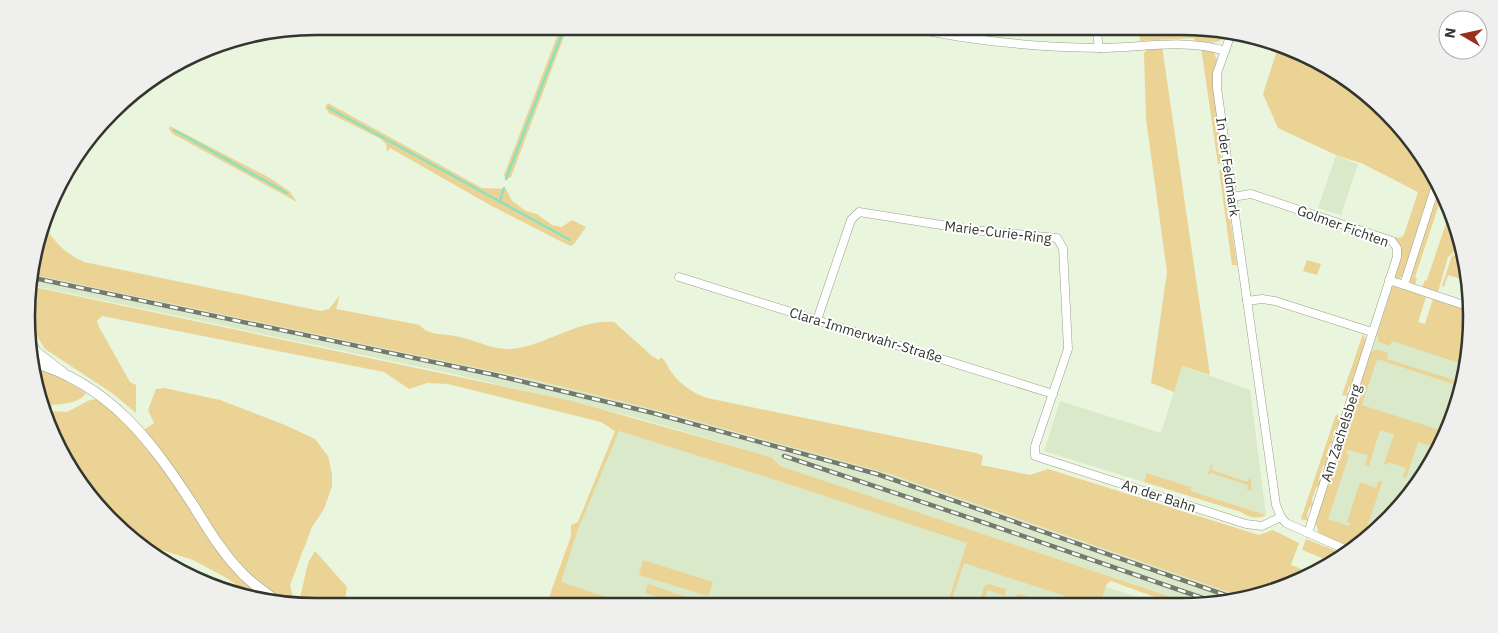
<svg xmlns="http://www.w3.org/2000/svg" width="1498" height="633" font-family="'IBM Plex Sans',sans-serif">
  <style>
    .built { fill: #dbe9cb }
    .green { fill: #ead395 }
    .lines { fill: none; stroke-linecap: round; stroke-linejoin: round }
    .stream { stroke: #89e2bd; stroke-width: 2.5 }
    .minor-casing { stroke: #97a18b; stroke-width: 9 }
    .tertiary-casing { stroke: #97a18b; stroke-width: 11 }
    .secondary-casing { stroke: #97a18b; stroke-width: 12 }
    .minor { stroke: #fff; stroke-width: 8 }
    .tertiary { stroke: #fff; stroke-width: 10 }
    .secondary { stroke: #fff; stroke-width: 11 }
    .rail-casing { stroke: #737a6b; stroke-width: 4.5 }
    .rail { stroke: #fff; stroke-width: 2.5; stroke-dasharray: 8; stroke-linecap: butt }
    .labels { text-anchor: middle; stroke-width: 4; stroke-linejoin: round; paint-order: stroke }
    .street-label { font-size: 14px; fill: #32362d; stroke: #fff }
    .rim { fill: none; stroke: #32362d; stroke-width: 2.5 }
  </style>
  <rect width="100%" height="100%" fill="#eaf5dd"/>
  <g class="built">
    <polygon points="1336,155 1358,164 1341,215 1318,208"/>
    <polygon points="30,274 535,380 660,411 890,474 1243,597 1220,604 1192,604 780,466 771,457 634,417 458,375 29,285"/>
    <polygon points="1374,325 1464,352 1456,410 1423,478 1373,535 1319,524 1358,404 1362,368"/>
    <polygon points="1182,366 1250,390 1266,515 1191,491 1191,487 1148,473 1144,482 1044,451 1060,401 1161,433"/>
    <polygon points="619,431 682,449 1159,604 546,606 572,536"/>
  </g>
  <g class="green">
    <polygon points="561,26 568,26 511,177 506,179 504,175"/>
    <path d="M1138,26h43l45,8c-6,12 -19,8 -31,8l-1,-4 -54,3z"/>
    <polygon points="1279,44 1373,98 1437,182 1403,277 1397,279 1394,274 1394,239 1395,237 1400,238 1404,235 1418,192 1361,163 1336,155 1278,128 1263,94"/>
    <polygon points="1162,46 1210,375 1182,366 1174,392 1151,383 1167,272 1146,119 1144,53 1149,47"/>
    <polygon points="1201,47 1213,50 1217,60 1213,83 1222,163 1218,164"/>
    <polygon points="328,103 482,188 506,189 512,201 526,211 537,214 552,225 562,227 572,220 586,227 574,244 571,246 562,242 490,205 390,148 387,152 386,144 381,139 329,113 325,107"/>
    <polygon points="170,126 270,178 289,191 297,202 173,134 169,129"/>
    <polygon points="1223,169 1237,265 1232,265 1219,170"/>
    <polygon points="1442,189 1443,192 1415,277 1417,278 1415,285 1409,281 1436,191"/>
    <polygon points="1449,214 1457,244 1455,251 1448,257 1438,292 1422,287 1425,280 1427,280"/>
    <path d="M46,229c11,15 20,25 38,33l237,49 8,-2 11,-14 -4,14 84,16c6,10 24,9 35,11 20,3 35,14 56,13 35,-3 67,-30 103,-27l38,34 7,4 2,-3c6,5 6,10 11,16 9,12 21,20 35,25l269,55 7,3 -2,9 49,10 18,-6 211,66 14,-5 26,13 -8,22 23,9 -71,23 -353,-123 -230,-63 -125,-31 -505,-106z"/>
    <polygon points="1452,255 1461,258 1467,281 1448,275 1444,287 1442,286"/>
    <polygon points="1307,260 1321,264 1317,275 1303,271"/>
    <polygon points="1395,285 1426,297 1418,322 1425,324 1433,299 1469,311 1462,364 1392,341 1390,346 1379,342 1377,335 1392,287"/>
    <polygon points="29,286 572,401 771,457 780,466 1192,604 1174,604 1111,581 1107,584 1099,605 1080,605 1080,601 964,563 950,605 947,605 967,543 776,480 619,431 577,532 561,582 633,606 546,606 571,536 571,525 578,522 615,431 601,422 448,384 427,383 409,389 384,372 102,316 97,321 99,327 130,382 136,385 136,413 112,393 45,349 30,325"/>
    <polygon points="1363,334 1366,341 1358,371 1355,372 1353,378 1354,380 1352,386 1349,386 1347,392 1349,396 1342,395"/>
    <polygon points="1377,349 1388,353 1387,359 1460,382 1459,386 1377,359 1362,405 1446,432 1423,477 1421,476 1432,446 1418,442 1406,478 1403,477 1406,468 1388,462 1387,465 1384,464 1394,434 1380,430 1369,466 1365,465 1368,455 1348,450 1346,454 1349,455 1328,519 1349,526 1350,523 1347,522 1360,482 1376,488 1379,481 1382,482 1366,531 1373,534 1353,548 1319,534 1315,521 1370,353"/>
    <path d="M32,366l27,11 27,16c-6,10 -23,11 -34,12l-1,6 16,1 23,-12 7,-1 41,35 16,-11 -6,-13 8,-21 8,-1 56,12 65,25 30,14 13,17 4,18v12l-8,23 -12,18 -22,58 4,18 -42,-7 -27,-19 -32,-17 -59,-19 -59,-63 -43,-105z"/>
    <polygon points="1336,414 1342,419 1340,425 1337,426 1332,440 1334,442 1330,445 1328,453 1330,456 1327,465 1323,466 1319,479 1321,483 1316,488 1312,499 1313,506 1309,508 1307,515 1308,521 1301,519"/>
    <polygon points="1211,465 1213,465 1212,470 1247,482 1250,477 1252,490 1247,490 1248,485 1211,473 1207,477"/>
    <path d="M1147,473l44,14v4l75,24c-8,5 -18,2 -25,-3l-97,-30z"/>
    <polygon points="1306,539 1344,554 1332,562 1302,550"/>
    <polygon points="315,551 347,587 344,607 307,605 300,598 308,563"/>
    <polygon points="643,560 713,582 708,596 639,575"/>
    <polygon points="648,584 712,606 699,606 668,596 667,600 645,593"/>
    <polygon points="988,584 1006,589 1005,596 988,590 985,598 981,597 984,587"/>
    <polygon points="1019,594 1053,605 1030,605 1013,598"/>
  </g>
  <g class="lines">
    <g class="stream">
      <polyline points="329,108 570,240"/>
      <polyline points="174,130 287,193"/>
      <polyline points="506,179 565,26"/>
      <polyline points="500,201 504,188"/>
    </g>
    <g class="minor-casing">
      <g id="minor">
        <path d="M904,26c64,15 131,21 196,22 40,0 86,-10 125,3"/>
        <polyline points="1096,26 1099,48"/>
        <polyline points="1231,34 1217,73 1217,88 1276,505 1281,517 1286,523 1349,551"/>
        <polyline points="1232,197 1251,194 1392,241 1397,248 1397,257 1308,533"/>
        <polyline points="679,277 1053,394"/>
        <polyline points="1389,280 1470,307"/>
        <polyline points="1404,285 1437,182"/>
        <polyline points="1247,301 1262,299 1275,301 1372,332"/>
        <polyline points="817,320 851,220 859,212 973,230 1057,238 1063,248 1068,349 1035,446 1035,456 1246,524 1262,526 1281,517"/>
      </g>
    </g>
    <g class="tertiary-casing">
      <g id="tertiary">
        <polyline points="32,345 36,352 62,372"/>
        <path d="M32,362c78,22 121,81 163,146 15,24 30,49 50,68 9,9 20,16 30,24"/>
      </g>
    </g>
    <g class="secondary-casing">
      <polyline id="secondary" points="31,341 31,353"/>
    </g>
    <use href="#minor" class="minor"/>
    <use href="#tertiary" class="tertiary"/>
    <use href="#secondary" class="secondary"/>
    <g class="rail-casing">
      <g id="rail">
        <polyline points="29,277 495,375 653,413 877,474 1237,599"/>
        <polyline points="784,456 985,523 1220,604"/>
      </g>
    </g>
    <use href="#rail" class="rail"/>
  </g>
  <g class="labels">
    <g class="street-label">
      <text transform="translate(1228 167) rotate(82)" y="5">In der Feldmark</text>
      <text transform="translate(1343 226) rotate(20)" y="5">Golmer Fichten</text>
      <text transform="translate(998 232) rotate(7)" y="5">Marie-Curie-Ring</text>
      <text transform="translate(866 335) rotate(17)" y="5">Clara-Immerwahr-Straße</text>
      <text transform="translate(1341 433) rotate(-72)" y="5">Am Zachelsberg</text>
      <text transform="translate(1159 496) rotate(18)" y="5">An der Bahn</text>
    </g>
  </g>
  <path d="M0 0H1498V633H0ZM316 35H1182A281 281 0 0 1 1463 316V317A281 281 0 0 1 1182 598H316A281 281 0 0 1 35 317V316A281 281 0 0 1 316 35Z" fill="#efefee" fill-rule="evenodd"/>
  <path class="rim" d="M316 35H1182A281 281 0 0 1 1463 316V317A281 281 0 0 1 1182 598H316A281 281 0 0 1 35 317V316A281 281 0 0 1 316 35Z"/>
  <g transform="translate(1463 35) rotate(279)"><circle r="24" fill="#ffffff" stroke="#adafab"/>
  <path d="M0-4L9 19L0 12L-9 19Z" fill="#9a301e"/>
  <text y="-8" font-size="14" font-weight="bold" text-anchor="middle" fill="#32362d">N</text>
  </g>
</svg>
